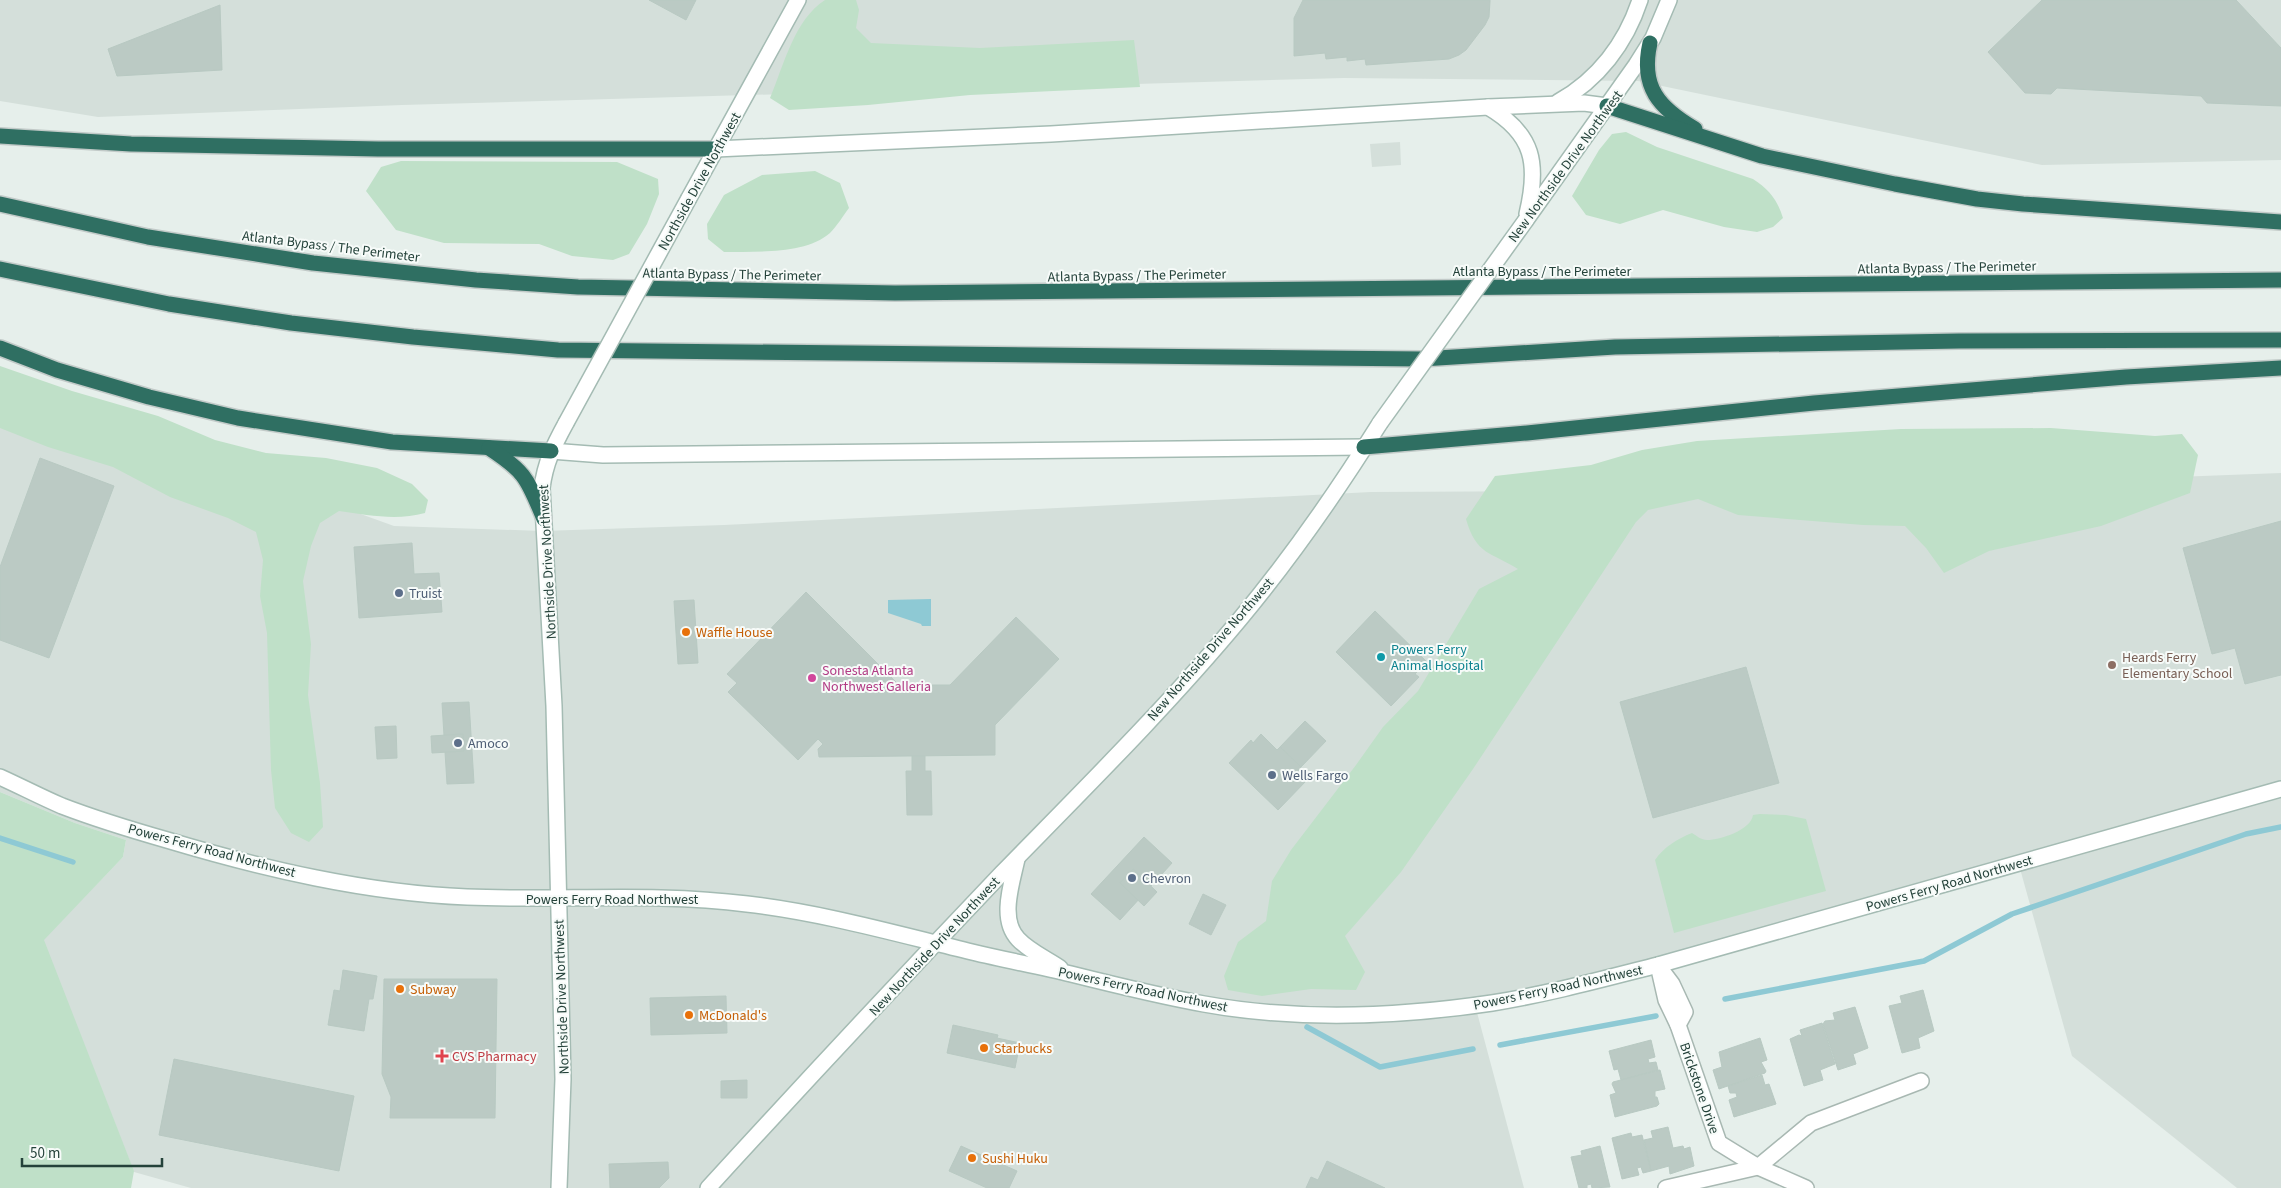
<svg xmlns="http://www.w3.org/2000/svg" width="2281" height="1188" font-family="'Source Sans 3',sans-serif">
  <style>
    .built { fill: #d4dfda }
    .green { fill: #bfe0c8 }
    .water { fill: #8ec9d4 }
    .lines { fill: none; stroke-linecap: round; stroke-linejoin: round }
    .stream { stroke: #8ec9d4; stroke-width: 5.5 }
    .building { fill: #bbcac4; stroke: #b8c9c2 }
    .street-casing { stroke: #a8b8b2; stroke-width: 18 }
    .secondary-casing { stroke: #a4bbb3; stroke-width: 18 }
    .highway-casing { stroke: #c2cac8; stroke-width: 18 }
    .street { stroke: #fff; stroke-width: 15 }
    .secondary { stroke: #fff; stroke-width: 15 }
    .highway { stroke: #2f6f62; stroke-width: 15 }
    .secondary-bridge-casing { stroke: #a4bbb3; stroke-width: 18; stroke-linecap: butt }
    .secondary-bridge { stroke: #fff; stroke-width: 15 }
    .service-dot { fill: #5c6f8a; stroke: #f7fbf9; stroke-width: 2 }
    .food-dot { fill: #e8710a; stroke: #f7fbf9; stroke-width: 2 }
    .culture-dot { fill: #0f9aa8; stroke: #f7fbf9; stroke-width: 2 }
    .education-dot { fill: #8d6e63; stroke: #f7fbf9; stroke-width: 2 }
    .hotel-dot { fill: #d1479c; stroke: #f7fbf9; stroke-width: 2 }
    .health-dot { fill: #e0444e; stroke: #f7fbf9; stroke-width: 2 }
    .labels { text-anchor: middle; stroke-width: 4; stroke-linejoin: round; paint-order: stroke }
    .street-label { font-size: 14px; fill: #24423a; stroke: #f7fbf9 }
    .service-label { font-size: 14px; fill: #4e5e75; stroke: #f7fbf9; text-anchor: start }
    .food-label { font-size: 14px; fill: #c56008; stroke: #f7fbf9; text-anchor: start }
    .culture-label { font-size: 14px; fill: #0d838f; stroke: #f7fbf9; text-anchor: start }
    .education-label { font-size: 14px; fill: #785e54; stroke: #f7fbf9; text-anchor: start }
    .hotel-label { font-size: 14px; fill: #b23c85; stroke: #f7fbf9; text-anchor: start }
    .health-label { font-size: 14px; fill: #be3a42; stroke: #f7fbf9; text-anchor: start }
  </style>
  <rect width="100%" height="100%" fill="#e6efeb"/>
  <g class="built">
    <polygon points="0,0 2281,0 2281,160 2042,165 1638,81 1344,78 402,105 98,117 0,101"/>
    <polygon points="1400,142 1401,165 1372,167 1370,144"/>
    <polygon points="0,384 394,526 542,531 724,525 1371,492 1830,490 2281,473 2281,1188 2237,1188 2072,1056 2019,865 1475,1005 1524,1188 191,1188 134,1172 43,940 123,857 126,840 75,823 0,792"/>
  </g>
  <g class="green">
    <path d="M825,0h31l3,10 -3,18 15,15 109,5 154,-8 6,47 -170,8 -102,10 -79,5 -19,-12c14,-33 24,-78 55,-98z"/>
    <path d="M1626,132l31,15 96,32c16,10 25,22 30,39l-10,9 -16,5 -33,-5 -61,-17 -43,14 -34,-9 -14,-19 27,-46 13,-16z"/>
    <polygon points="401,161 617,162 658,179 659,194 647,224 629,254 613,260 572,256 539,244 444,243 396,230 366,191 381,167"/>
    <path d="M815,171l25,12 9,25c-6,8 -12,18 -19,25 -25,22 -74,18 -106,19l-16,-13 -1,-15 17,-29 38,-20z"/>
    <path d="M0,366l72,25 86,25 57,24 51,13 60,5 51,10 35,16 16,16 -3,13c-29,8 -57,2 -86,-2l-19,12 -9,23 -8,35 8,63 -3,51 12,88 3,44 -14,15 -18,-9 -16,-25 -4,-38 -4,-137 -7,-37 3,-36 -7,-28 -28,-14 -58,-21 -57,-30 -65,-20 -48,-19z"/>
    <path d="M2051,428l104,8 27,-2 16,21 -8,38 -89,33 -112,25 -45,22 -18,-25 -21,-22 -42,-1 -125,-10 -40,-16 -50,11 -12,12 -163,247 -72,103 -56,64 20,36 -9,18 -45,-1 -49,7 -34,-6 -4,-14 14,-34 28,-21 6,-40 19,-31 65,-85 27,-38 35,-36 61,-102 39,-20c-27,-17 -42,-14 -52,-50l29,-43 96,-11 51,-15 55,-9 204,-12z"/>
    <polygon points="0,792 75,823 126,840 123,857 44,940 134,1171 131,1188 0,1188"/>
    <path d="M1760,814l26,1 20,4 20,72 -152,42 -19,-73c9,-13 22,-21 37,-27 5,3 9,7 15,7 13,0 44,-10 46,-25z"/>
  </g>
  <polygon class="water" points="931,599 931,626 922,626 921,624 888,613 888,600"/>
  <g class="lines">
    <g class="stream">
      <polyline points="0,838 73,862"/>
      <polyline points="1725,999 1924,961 2012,914 2246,834 2281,827"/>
      <polyline points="1307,1027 1380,1067 1473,1049"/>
      <polyline points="1500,1045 1656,1016"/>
    </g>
  </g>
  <g class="building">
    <polygon points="649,0 696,0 686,20"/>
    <polygon points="1303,0 1490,0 1490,1 1489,17 1485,25 1466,50 1459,55 1449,59 1366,65 1365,59 1347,61 1347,57 1326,59 1325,53 1294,56 1294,18"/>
    <polygon points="2042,0 2236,0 2281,48 2281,106 2207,103 2201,96 2057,88 2051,94 2025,93 1988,52"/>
    <polygon points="220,5 222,70 117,76 108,49"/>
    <polygon points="40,458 114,486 49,658 0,640 0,567"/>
    <polygon points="2281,521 2281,675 2245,684 2235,648 2212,654 2183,548"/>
    <polygon points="412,543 414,574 439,573 442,612 359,618 354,547"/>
    <polygon points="806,592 899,685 950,685 1016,617 1059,659 995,725 995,755 819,757 818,749 823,744 818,739 798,760 728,692 737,683 727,674"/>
    <polygon points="694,600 698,663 678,664 674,601"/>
    <polygon points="1375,611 1427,662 1415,674 1419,677 1391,706 1336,652"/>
    <polygon points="1746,667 1779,783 1653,818 1620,702"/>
    <polygon points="469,702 474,783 447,784 442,703"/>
    <polygon points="1305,721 1326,741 1301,767 1280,747"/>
    <polygon points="396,726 397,758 377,759 375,727"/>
    <polygon points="463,734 464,751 432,753 431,736"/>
    <polygon points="1261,734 1277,750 1280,747 1301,767 1298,771 1307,780 1278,810 1229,763 1251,740 1253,743"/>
    <polygon points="912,756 925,756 925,771 931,771 932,815 907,815 906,771 912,771"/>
    <polygon points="1144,837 1172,863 1120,920 1091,894"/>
    <polygon points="1133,869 1157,892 1144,906 1120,883"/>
    <polygon points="1203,894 1226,905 1211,935 1189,924"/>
    <polygon points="343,970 377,976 373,999 369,999 364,1031 328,1025 334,990 340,991"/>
    <polygon points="384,979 497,979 495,1118 390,1118 391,1097 382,1074"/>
    <polygon points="1923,990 1934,1031 1918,1038 1920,1048 1902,1053 1889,1006 1902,1003 1900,996"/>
    <polygon points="726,996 727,1033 651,1035 650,998"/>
    <polygon points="1855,1007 1868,1048 1853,1054 1856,1064 1838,1070 1823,1024 1825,1021 1835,1020 1833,1013"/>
    <polygon points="1822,1023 1835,1064 1820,1070 1823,1080 1804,1086 1790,1039 1799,1035 1802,1036 1800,1030"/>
    <polygon points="953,1025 998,1035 997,1038 1020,1043 1015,1068 947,1053"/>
    <polygon points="1760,1038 1767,1060 1761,1062 1766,1071 1765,1073 1719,1089 1713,1070 1722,1067 1719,1052"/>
    <polygon points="1651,1040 1655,1057 1648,1059 1649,1063 1656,1062 1658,1070 1621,1080 1618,1069 1614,1070 1609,1051"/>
    <polygon points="174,1059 354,1096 339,1171 159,1135"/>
    <polygon points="1660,1070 1665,1089 1655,1091 1655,1097 1657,1097 1659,1104 1657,1106 1615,1117 1610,1095 1616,1093 1612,1084 1613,1082"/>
    <polygon points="1762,1075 1765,1085 1769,1084 1776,1104 1734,1117 1729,1100 1737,1097 1736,1093 1730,1093 1728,1086"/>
    <polygon points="747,1080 747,1098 721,1098 721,1081"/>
    <polygon points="1668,1127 1673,1148 1683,1146 1684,1149 1690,1147 1694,1166 1670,1174 1669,1166 1651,1171 1644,1140 1653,1138 1651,1131"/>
    <polygon points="1631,1133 1632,1137 1642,1135 1651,1171 1643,1173 1641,1167 1637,1168 1639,1175 1622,1179 1612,1138"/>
    <polygon points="961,1146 1017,1171 1009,1188 987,1188 949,1171"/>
    <polygon points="1600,1146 1610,1187 1592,1188 1591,1184 1587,1185 1587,1188 1579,1188 1571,1157 1582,1155 1581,1151"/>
    <polygon points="1327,1161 1385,1188 1306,1188 1311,1177 1318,1180"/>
    <polygon points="668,1162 669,1178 659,1188 610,1188 609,1164"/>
  </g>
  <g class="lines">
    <g class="street-casing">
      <g id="street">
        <polyline points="1658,965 1666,1000 1678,1025 1719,1143 1758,1167 1806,1188"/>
        <polyline points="1663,972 1672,984 1685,1012 1678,1025"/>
        <polyline points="1666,1188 1758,1167 1811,1123 1921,1081"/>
      </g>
    </g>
    <g class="secondary-casing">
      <g id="secondary">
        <path d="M1558,102c40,-22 68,-59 82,-102"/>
        <path d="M1488,107c46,27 51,57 39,107"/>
        <polyline points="716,149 1051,134 1488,107 1584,103 1607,106"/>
        <polyline points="689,198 798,0"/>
        <polyline points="1526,220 1636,65 1653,38 1669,0"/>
        <polyline points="551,451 603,455 1364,447"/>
        <path d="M0,777c20,9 41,20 62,29 34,13 70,24 105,34 97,29 199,53 300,57 94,4 187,-5 280,7 77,9 150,30 225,48 33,8 66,14 99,22 44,11 88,22 133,30 94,17 194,13 288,-1 56,-9 111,-24 166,-38l623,-176"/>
        <path d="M1017,859c-5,24 -18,60 1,80 11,12 29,20 42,29"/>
        <path d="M559,1188l4,-109 -9,-373 -12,-218c3,-25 12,-43 24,-65"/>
        <path d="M708,1188c97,-106 195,-211 294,-315 81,-83 164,-165 238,-254 50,-60 98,-129 140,-196"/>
      </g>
    </g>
    <g class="highway-casing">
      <g id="highway">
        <path d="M1650,43c-10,44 9,65 45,86"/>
        <polyline points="1607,106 1762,156 1895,184 1977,199 2023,204 2281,222"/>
        <polyline points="0,136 131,144 378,149 716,149"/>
        <polyline points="0,204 148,237 313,263 476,280 578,287 895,293 2281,280"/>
        <polyline points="0,269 169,304 291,323 413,337 558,350 1422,359 1615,347 1959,341 2281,340"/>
        <polyline points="0,348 57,370 149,397 238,418 392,442 551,451"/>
        <polyline points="1364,447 1527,433 1814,403 2126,377 2281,368"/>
        <path d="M489,448c38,25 38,31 55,71"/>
      </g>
    </g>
    <use href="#street" class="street"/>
    <use href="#secondary" class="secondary"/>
    <use href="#highway" class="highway"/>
    <g class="secondary-bridge-casing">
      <g id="secondary-bridge">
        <polyline points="566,423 689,198"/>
        <polyline points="1380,423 1526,220"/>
      </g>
    </g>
    <use href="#secondary-bridge" class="secondary-bridge"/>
  </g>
  <g class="service-dot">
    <circle cx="399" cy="593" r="5"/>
    <circle cx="458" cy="743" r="5"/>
    <circle cx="1272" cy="775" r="5"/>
    <circle cx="1132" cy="878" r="5"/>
  </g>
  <g class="food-dot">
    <circle cx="686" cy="632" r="5"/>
    <circle cx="400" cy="989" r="5"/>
    <circle cx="689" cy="1015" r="5"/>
    <circle cx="984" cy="1048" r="5"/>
    <circle cx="972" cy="1158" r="5"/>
  </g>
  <circle class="culture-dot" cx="1381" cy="657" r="5"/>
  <circle class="education-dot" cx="2112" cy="665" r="5"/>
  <circle class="hotel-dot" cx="812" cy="678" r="5"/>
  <path class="health-dot" d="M439.5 1048.5h5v5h5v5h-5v5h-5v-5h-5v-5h5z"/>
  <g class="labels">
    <g class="street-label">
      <text transform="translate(1565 166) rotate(-54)" y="5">New Northside Drive Northwest</text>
      <text transform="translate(699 181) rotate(-61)" y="5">Northside Drive Northwest</text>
      <text transform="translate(331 246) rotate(7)" y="5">Atlanta Bypass / The Perimeter</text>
      <text transform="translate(1947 267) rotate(-1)" y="5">Atlanta Bypass / The Perimeter</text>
      <text x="1542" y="276">Atlanta Bypass / The Perimeter</text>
      <text transform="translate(732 274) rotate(1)" y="5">Atlanta Bypass / The Perimeter</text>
      <text transform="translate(1137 275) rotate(-1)" y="5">Atlanta Bypass / The Perimeter</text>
      <text transform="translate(547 562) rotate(-93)" y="5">Northside Drive Northwest</text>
      <text transform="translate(1210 649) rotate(-49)" y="5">New Northside Drive Northwest</text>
      <text transform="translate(212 850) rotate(15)" y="5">Powers Ferry Road Northwest</text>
      <text transform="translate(1949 883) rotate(-16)" y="5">Powers Ferry Road Northwest</text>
      <text x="612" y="904">Powers Ferry Road Northwest</text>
      <text transform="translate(934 946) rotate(-47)" y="5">New Northside Drive Northwest</text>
      <text transform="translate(1558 987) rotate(-12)" y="5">Powers Ferry Road Northwest</text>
      <text transform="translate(1143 989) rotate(12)" y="5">Powers Ferry Road Northwest</text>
      <text transform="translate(561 997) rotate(-92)" y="5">Northside Drive Northwest</text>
      <text transform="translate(1700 1088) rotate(71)" y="5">Brickstone Drive</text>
    </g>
    <g class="service-label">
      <text x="409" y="598">Truist</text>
      <text x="468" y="748">Amoco</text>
      <text x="1282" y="780">Wells Fargo</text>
      <text x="1142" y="883">Chevron</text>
    </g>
    <g class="food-label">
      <text x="696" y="637">Waffle House</text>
      <text x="410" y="994">Subway</text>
      <text x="699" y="1020">McDonald's</text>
      <text x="994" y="1053">Starbucks</text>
      <text x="982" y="1163">Sushi Huku</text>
    </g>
    <g class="culture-label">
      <text x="1391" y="654">Powers Ferry<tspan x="1391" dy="16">Animal Hospital</tspan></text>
    </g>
    <g class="education-label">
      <text x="2122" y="662">Heards Ferry<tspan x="2122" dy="16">Elementary School</tspan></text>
    </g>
    <g class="hotel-label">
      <text x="822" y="675">Sonesta Atlanta<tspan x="822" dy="16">Northwest Galleria</tspan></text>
    </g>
    <g class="health-label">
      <text x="452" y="1061">CVS Pharmacy</text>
    </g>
  </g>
  <path d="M22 1158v8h140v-8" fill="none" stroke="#24423a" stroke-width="2.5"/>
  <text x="30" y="1158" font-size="15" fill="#24423a" stroke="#f7fbf9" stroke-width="4" paint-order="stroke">50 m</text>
</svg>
